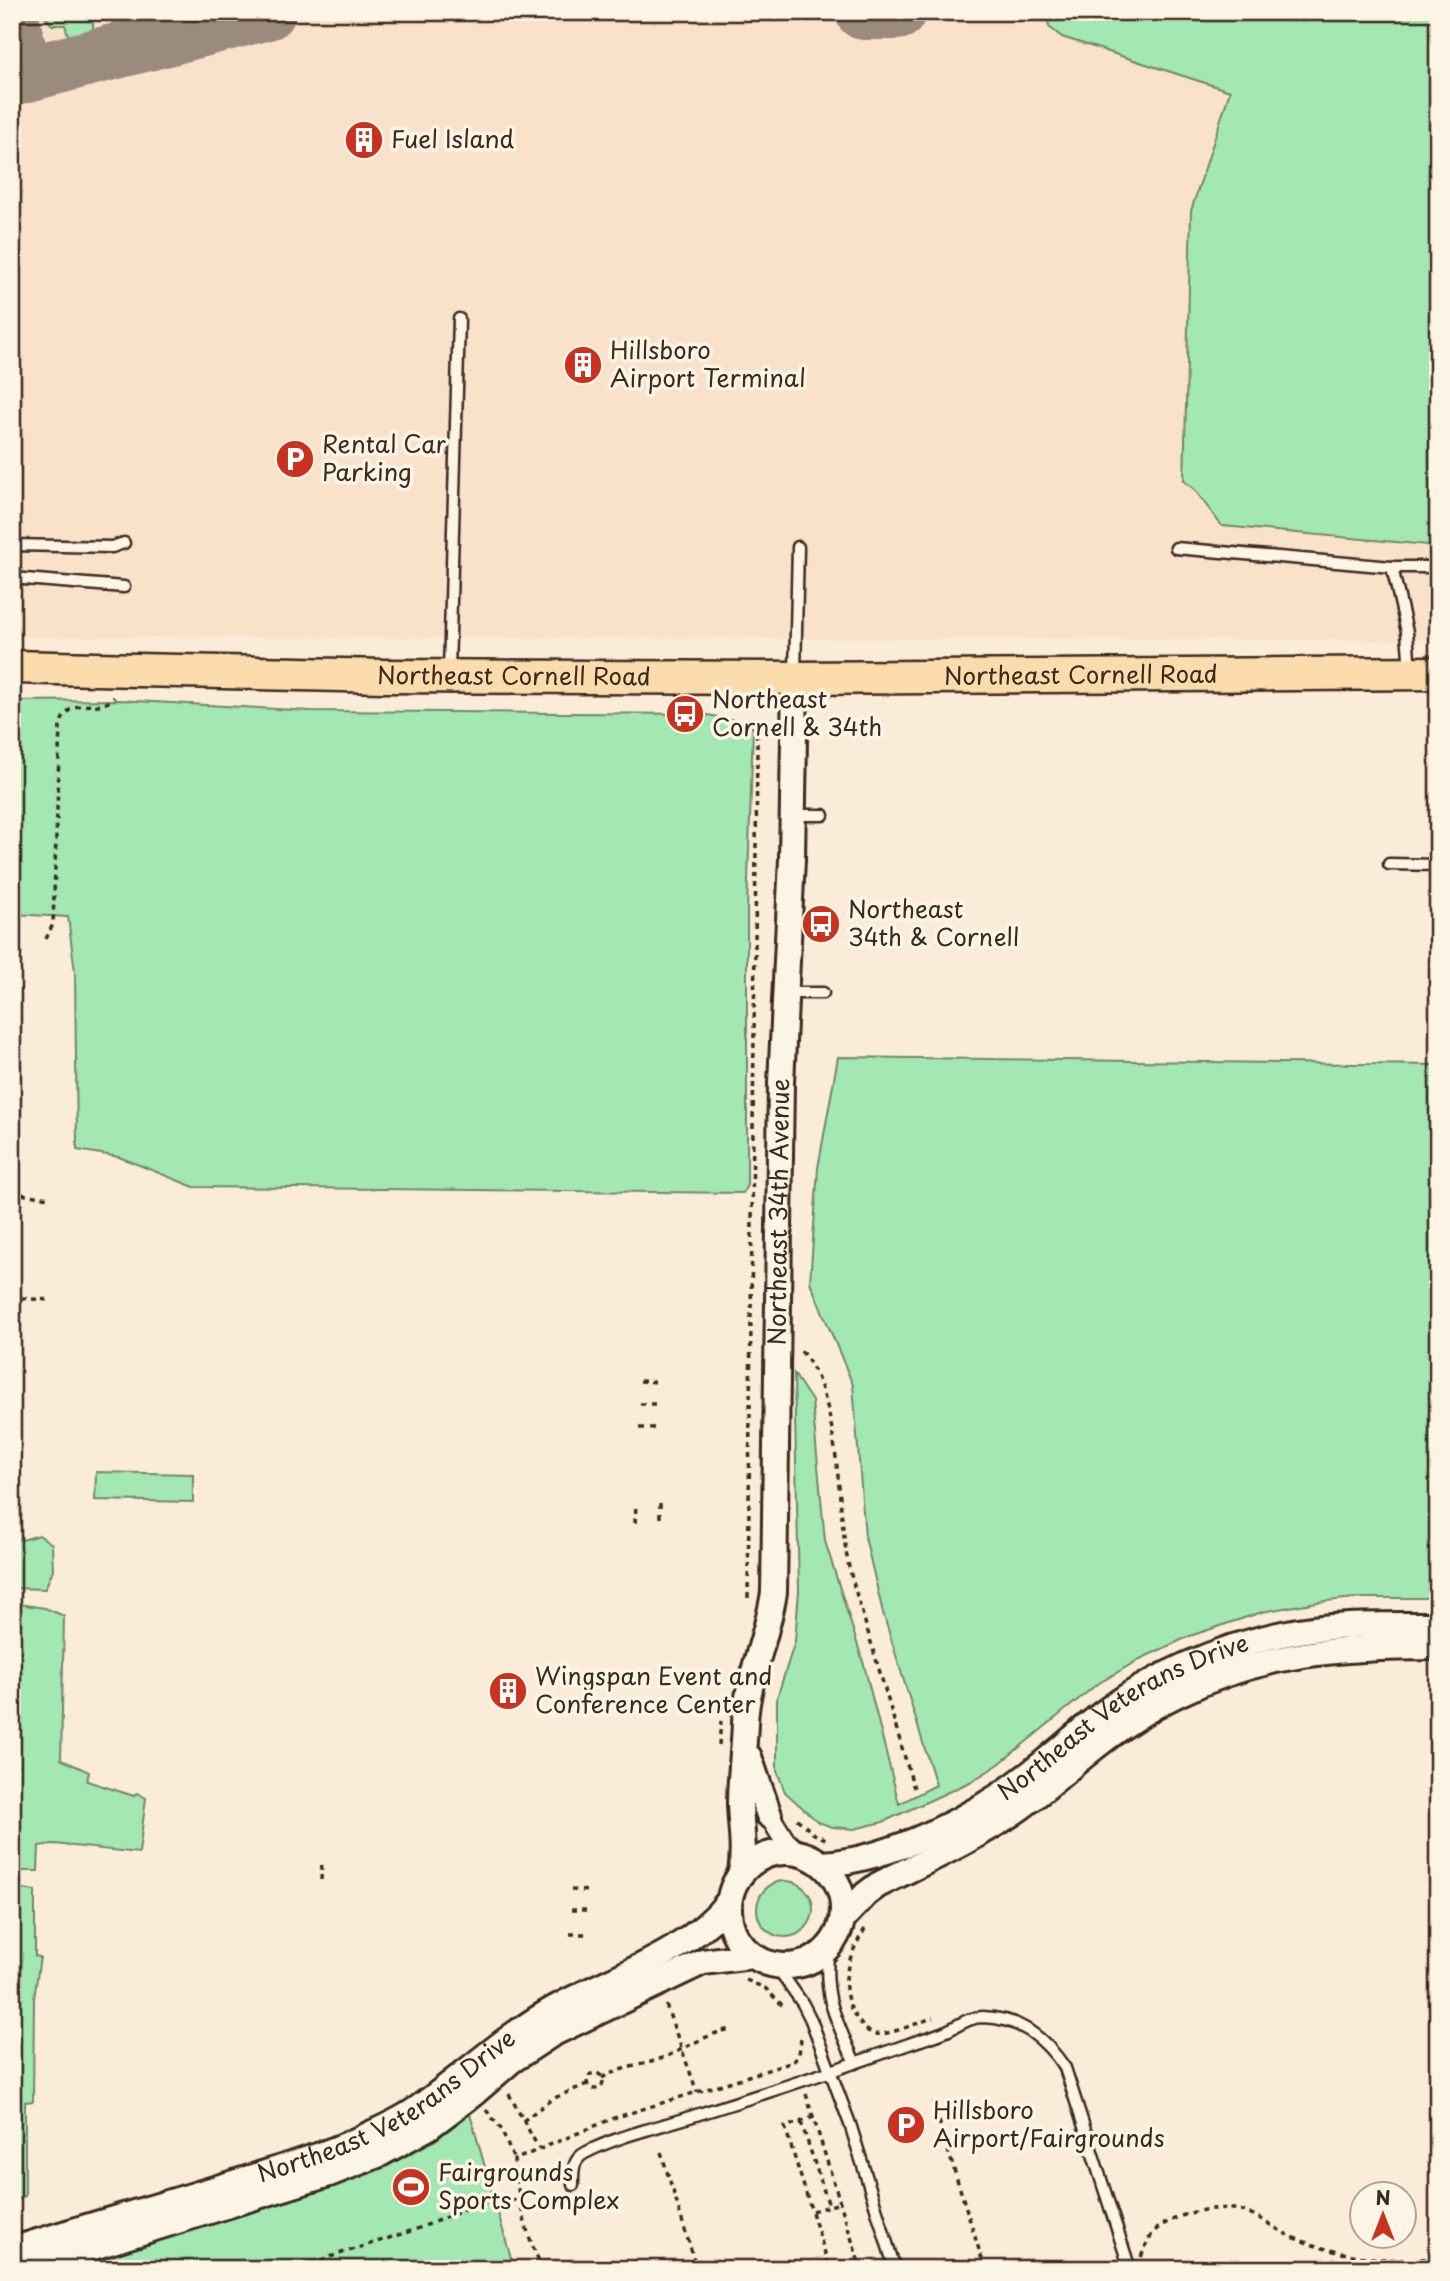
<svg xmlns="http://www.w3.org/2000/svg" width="1450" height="2281" font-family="'Playpen Sans',sans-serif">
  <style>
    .built { fill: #fae1ca }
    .green { fill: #a3e7b2; stroke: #6f8868; stroke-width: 2 }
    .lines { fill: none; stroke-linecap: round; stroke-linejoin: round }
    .taxiway { stroke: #9b8b7c; stroke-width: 56 }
    .service-casing { stroke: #3b2a1e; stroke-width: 15 }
    .minor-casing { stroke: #3b2a1e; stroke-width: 24 }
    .tertiary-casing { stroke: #3b2a1e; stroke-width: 30 }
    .trunk-casing { stroke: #3b2a1e; stroke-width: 37 }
    .path { stroke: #3b2a1e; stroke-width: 3.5; stroke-dasharray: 5 5; stroke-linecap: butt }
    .service { stroke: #fcf5e5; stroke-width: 10 }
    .minor { stroke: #fcf5e5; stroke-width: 19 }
    .tertiary { stroke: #fcf5e5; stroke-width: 24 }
    .trunk { stroke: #fcdcac; stroke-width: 32 }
    .labels { text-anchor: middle; stroke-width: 7; stroke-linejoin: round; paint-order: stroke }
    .poi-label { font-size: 24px; fill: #3b2a1e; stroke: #fcf5e5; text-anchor: start }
    .street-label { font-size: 24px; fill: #3b2a1e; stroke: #fcf5e5 }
  </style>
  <rect width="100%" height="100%" fill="#fbecd9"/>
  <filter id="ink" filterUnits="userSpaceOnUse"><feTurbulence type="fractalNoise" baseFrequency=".0143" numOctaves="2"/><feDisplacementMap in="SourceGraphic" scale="14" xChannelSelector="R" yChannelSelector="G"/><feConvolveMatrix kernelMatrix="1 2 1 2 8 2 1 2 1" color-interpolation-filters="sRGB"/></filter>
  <g filter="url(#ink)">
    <polygon class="built" points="12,12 1438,12 1438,640 12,637"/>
    <g class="green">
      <polygon points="34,12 121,12 123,24 113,27 111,13 95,16 92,19 94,31 69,38 65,25 52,25 44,15"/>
      <polygon points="1047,12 1438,12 1438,546 1222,526 1194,489 1184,481 1191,211 1230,91 1062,37 1049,27"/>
      <polygon points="119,700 310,711 702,714 746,722 753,728 747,911 747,1185 743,1193 194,1187 119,1157 77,1150 75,972 68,917 12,914 12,701"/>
      <polygon points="838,1057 1438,1065 1438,1598 1356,1598 1317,1602 1262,1612 1190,1636 1140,1659 1096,1685 999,1764 972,1781 883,1822 854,1829 832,1827 818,1822 785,1792 777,1771 777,1698 795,1641 799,1590 794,1374 812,1401 825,1541 864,1665 899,1804 936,1785 883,1613 865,1537 853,1385 810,1282 818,1168"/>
      <polygon points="96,1472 193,1474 193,1502 95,1500"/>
      <polygon points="39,1535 52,1544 53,1570 45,1589 12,1588 12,1538 22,1540"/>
      <polygon points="18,1604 45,1608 64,1616 61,1759 89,1772 87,1781 134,1796 137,1793 146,1798 139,1853 54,1844 39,1846 38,1871 12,1871 12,1605"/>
      <circle cx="785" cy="1909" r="28"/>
      <polygon points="12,1888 35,1891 35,1956 40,1957 34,1999 33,2101 25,2102 25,2196 12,2202"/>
      <polygon points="470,2114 514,2269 69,2269 369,2174 425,2145"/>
    </g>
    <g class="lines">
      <g class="taxiway">
        <polyline points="863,12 898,12"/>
        <polyline points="12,22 25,75"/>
        <polyline points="12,78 268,12"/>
      </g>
      <g class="service-casing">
        <g id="service">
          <polyline points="12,545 112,547 124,543"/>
          <polyline points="1176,548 1392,567 1438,567"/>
          <polyline points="1392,567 1407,632 1410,670"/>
          <polyline points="12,578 124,587"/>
          <polyline points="449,671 459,319"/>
          <polyline points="795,673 798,547"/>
          <polyline points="794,815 823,815"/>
          <polyline points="1389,864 1438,865"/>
          <polyline points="786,993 823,993"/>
          <path d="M829,1947c-7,50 7,72 26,116"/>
          <polyline points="777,1967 803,2004 811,2020 850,2124 895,2269"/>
          <path d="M573,2185c0,-13 -1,-25 12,-32 34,-18 75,-26 111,-38 71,-22 142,-46 213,-71 11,-4 23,-7 35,-12 13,-5 24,-15 39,-15 37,1 62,21 82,51l65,201"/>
        </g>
      </g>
      <g class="minor-casing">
        <polyline id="minor" points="769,1815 785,1841 797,1852"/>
      </g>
      <g class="tertiary-casing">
        <g id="tertiary">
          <polyline points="749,1757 769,1815"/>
          <circle cx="786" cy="1909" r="57"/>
          <path id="s1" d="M822,1864c70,-4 156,-49 210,-92 37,-29 68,-61 109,-84 58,-33 125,-56 191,-61 35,-3 70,-2 106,-2"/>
          <path id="s2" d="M741,1873c4,-27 0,-42 -1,-69 0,-26 4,-54 5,-81 2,-45 23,-87 29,-131l7,-509 11,-224 3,-181"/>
          <path d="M843,1918l23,-24 12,-9c46,-23 94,-44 136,-73 25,-17 47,-38 71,-57 28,-23 60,-45 93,-61 85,-42 167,-47 260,-47"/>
          <path id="s3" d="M12,2250c81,-26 163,-48 244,-74 37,-12 75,-23 110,-40 17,-8 36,-16 51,-27 45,-32 85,-70 133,-98 61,-35 134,-53 179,-110"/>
          <polyline points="22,2269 329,2174 380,2154 429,2127 473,2094 511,2061 552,2034 703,1962 751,1956"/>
        </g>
      </g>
      <g class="trunk-casing">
        <g id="trunk">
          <path id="s4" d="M12,667l372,9 411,2 643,-5"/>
        </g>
      </g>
      <g class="path">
        <path d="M46,939l7,-15 7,-199c12,-34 39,-9 54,-28"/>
        <polyline points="12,1193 50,1198"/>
        <polyline points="12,1298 50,1300"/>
        <path d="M801,1351c42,48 34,154 48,216 6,24 14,48 21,72 15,50 29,99 44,149"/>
        <polyline points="640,1381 658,1382"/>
        <polyline points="640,1404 657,1404"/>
        <polyline points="639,1428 657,1428"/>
        <polyline points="660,1503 660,1523"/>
        <polyline points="635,1523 636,1504"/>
        <polyline points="748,1598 757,756 757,733 754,726"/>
        <polyline points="719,1745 721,1721"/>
        <polyline points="797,1819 814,1834 828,1840"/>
        <polyline points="321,1880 322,1861"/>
        <polyline points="571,1890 590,1891"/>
        <polyline points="571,1910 590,1910"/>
        <path d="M865,1929c-18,28 -29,62 -7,91 4,6 9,12 17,14 13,2 44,-12 58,-16"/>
        <polyline points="570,1934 589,1934"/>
        <polyline points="746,1980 765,1988 785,2008"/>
        <polyline points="666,2005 697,2092"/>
        <circle cx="595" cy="2081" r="8"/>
        <path d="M602,2078c18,-11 39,-12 58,-19 24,-9 47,-26 72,-30"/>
        <polyline points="509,2094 539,2149"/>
        <polyline points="806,2094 861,2269"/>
        <polyline points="933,2102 985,2269"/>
        <polyline points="486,2110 501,2129 514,2160"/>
        <polyline points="814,2117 785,2127 830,2269"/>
        <polyline points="523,2121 552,2099 587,2084"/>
        <polyline points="801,2122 829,2206"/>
        <polyline points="661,2152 697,2269"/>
        <polyline points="812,2211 840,2203"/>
        <path d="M1141,2257c5,-11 7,-20 16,-28 22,-17 66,-27 92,-16 13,5 25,15 37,21 18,9 42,16 61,20 28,6 63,8 91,3"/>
        <polyline points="292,2269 414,2230 477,2205 519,2199"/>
        <path d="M543,2269c-19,-37 -24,-69 -29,-109l100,-42 179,-56 6,-8 2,-15"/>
      </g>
      <use href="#service" class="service"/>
      <use href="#minor" class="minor"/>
      <use href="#tertiary" class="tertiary"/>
      <use href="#trunk" class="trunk"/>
    </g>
  </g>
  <defs>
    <g id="building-disc" transform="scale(2.0125)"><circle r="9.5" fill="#c8321e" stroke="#fcf5e5"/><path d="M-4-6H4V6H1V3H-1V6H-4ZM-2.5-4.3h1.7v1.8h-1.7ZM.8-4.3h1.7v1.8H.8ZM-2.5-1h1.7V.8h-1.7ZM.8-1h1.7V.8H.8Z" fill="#fff"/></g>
    <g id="parking-disc" transform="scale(2.0125)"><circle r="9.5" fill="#c8321e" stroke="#fcf5e5"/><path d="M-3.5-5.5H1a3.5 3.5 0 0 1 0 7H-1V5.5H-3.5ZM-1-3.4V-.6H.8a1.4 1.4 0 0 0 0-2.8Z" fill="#fff"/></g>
    <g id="bus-disc" transform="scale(2.0125)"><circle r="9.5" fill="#c8321e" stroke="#fcf5e5"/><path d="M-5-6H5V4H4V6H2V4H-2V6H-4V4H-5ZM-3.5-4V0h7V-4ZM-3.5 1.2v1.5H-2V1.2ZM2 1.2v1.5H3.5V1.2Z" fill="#fff"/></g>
    <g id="stadium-disc" transform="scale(2.0125)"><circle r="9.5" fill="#c8321e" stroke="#fcf5e5"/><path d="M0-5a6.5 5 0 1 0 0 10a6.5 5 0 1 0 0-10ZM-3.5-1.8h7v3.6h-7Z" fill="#fff"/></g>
  </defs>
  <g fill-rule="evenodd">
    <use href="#building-disc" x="364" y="140"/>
    <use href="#building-disc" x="583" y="365"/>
    <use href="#parking-disc" x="295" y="459"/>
    <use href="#bus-disc" x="685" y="714"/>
    <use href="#bus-disc" x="821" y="924"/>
    <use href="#building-disc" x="508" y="1691"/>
    <use href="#parking-disc" x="906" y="2125"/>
    <use href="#stadium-disc" x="411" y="2187"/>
  </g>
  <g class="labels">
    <g class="poi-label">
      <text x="391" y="148">Fuel Island</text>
      <text x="610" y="359">Hillsboro<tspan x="610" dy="28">Airport Terminal</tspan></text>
      <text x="322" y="453">Rental Car<tspan x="322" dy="28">Parking</tspan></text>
      <text x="712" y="708">Northeast<tspan x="712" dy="28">Cornell &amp; 34th</tspan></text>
      <text x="848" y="918">Northeast<tspan x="848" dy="28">34th &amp; Cornell</tspan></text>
      <text x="535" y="1685">Wingspan Event and<tspan x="535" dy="28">Conference Center</tspan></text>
      <text x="933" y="2119">Hillsboro<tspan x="933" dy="28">Airport/Fairgrounds</tspan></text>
      <text x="438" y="2181">Fairgrounds<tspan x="438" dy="28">Sports Complex</tspan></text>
    </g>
    <g class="street-label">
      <text dy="8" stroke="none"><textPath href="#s4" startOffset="502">Northeast Cornell Road</textPath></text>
      <text dy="8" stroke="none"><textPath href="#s4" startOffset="1069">Northeast Cornell Road</textPath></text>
      <text dy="8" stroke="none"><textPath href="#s2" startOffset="665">Northeast 34th Avenue</textPath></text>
      <text dy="8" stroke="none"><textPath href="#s1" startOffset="340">Northeast Veterans Drive</textPath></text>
      <text dy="8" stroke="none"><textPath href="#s3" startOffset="404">Northeast Veterans Drive</textPath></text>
    </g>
  </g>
  <rect width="1450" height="2281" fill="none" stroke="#fcf5e5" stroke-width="42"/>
  <rect x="21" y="21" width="1408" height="2239" fill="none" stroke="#3b2a1e" stroke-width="2.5" filter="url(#ink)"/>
  <g transform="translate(1383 2215)"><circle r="33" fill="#fcf5e5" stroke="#afa495" stroke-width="2"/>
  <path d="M0-5L12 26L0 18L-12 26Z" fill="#c8321e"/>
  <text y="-10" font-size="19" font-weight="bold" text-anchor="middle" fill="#3b2a1e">N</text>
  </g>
</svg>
